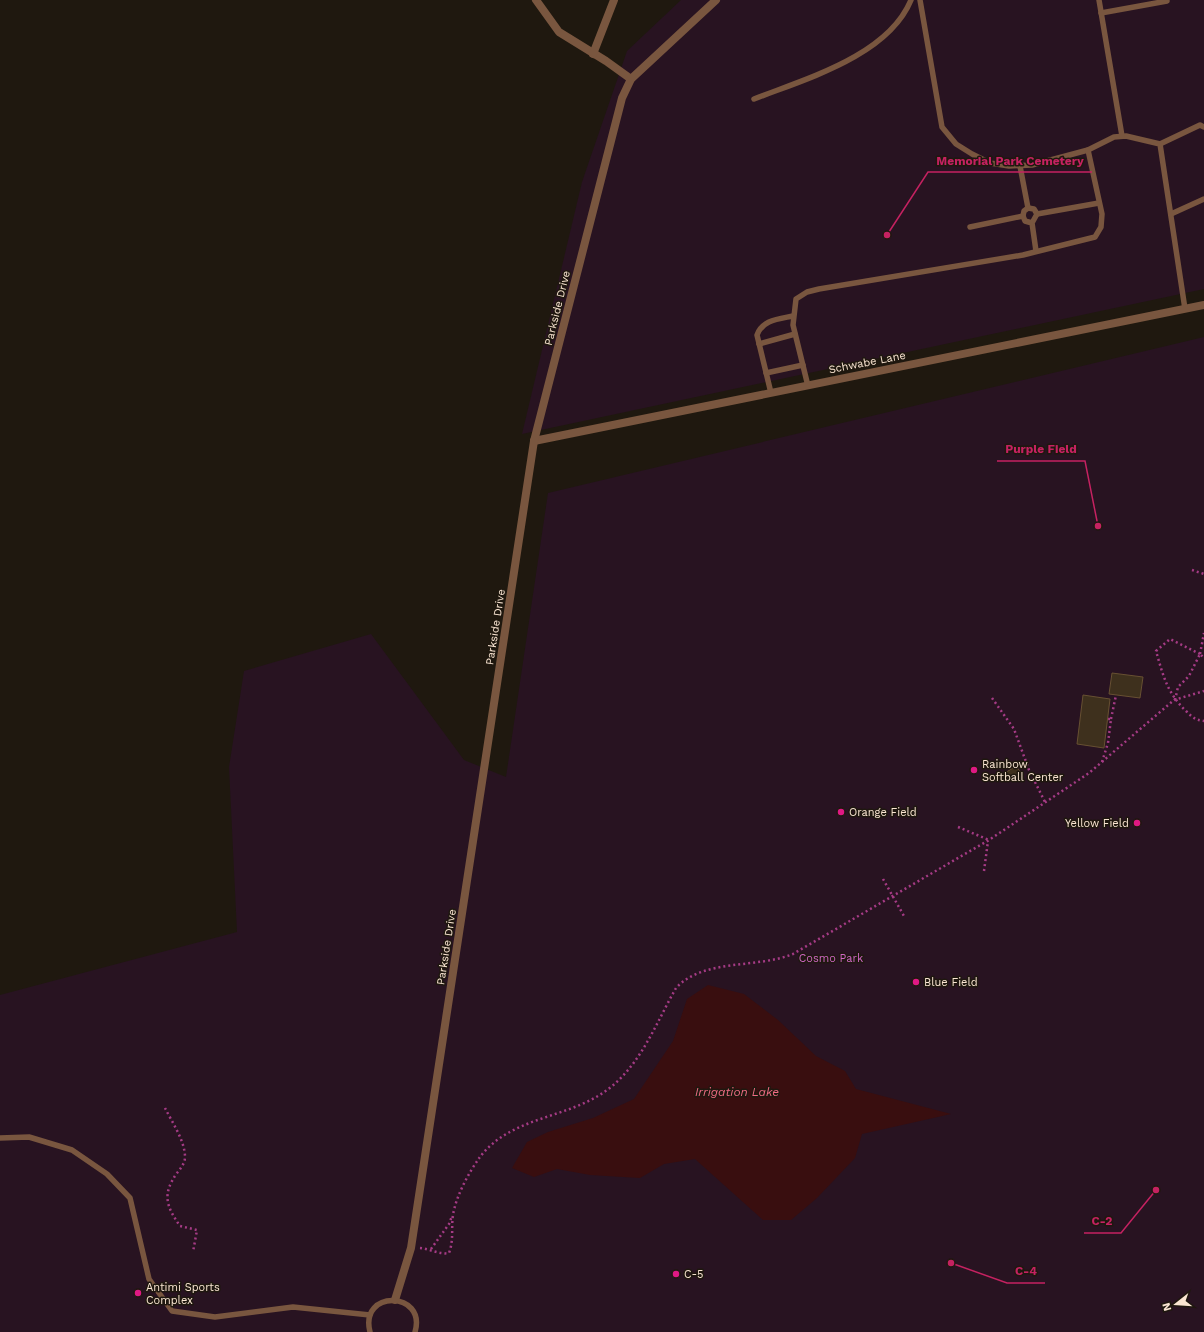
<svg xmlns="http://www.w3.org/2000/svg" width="1204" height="1332" font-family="'Work Sans',sans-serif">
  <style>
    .green { fill: #281321 }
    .water { fill: #390e0f }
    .building { fill: #3e301d; stroke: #675032 }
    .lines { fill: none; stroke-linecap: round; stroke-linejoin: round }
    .path { stroke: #a53b85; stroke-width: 2.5; stroke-dasharray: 2 3; stroke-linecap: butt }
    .service { stroke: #79563f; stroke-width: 5.5 }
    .minor { stroke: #79563f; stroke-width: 8 }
    .poi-dot { fill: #df1984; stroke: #1f180f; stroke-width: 1.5 }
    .labels { text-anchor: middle; stroke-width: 3; stroke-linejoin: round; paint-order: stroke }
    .street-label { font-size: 11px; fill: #fae5d2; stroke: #1f180f }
    .poi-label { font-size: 11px; fill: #fae5d2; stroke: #1f180f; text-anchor: start }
    .park-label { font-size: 11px; fill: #d167c6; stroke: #1f180f }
    .water-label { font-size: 12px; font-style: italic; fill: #ef6b83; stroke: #1f180f }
    .leader { fill: none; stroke: #c52261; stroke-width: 1.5 }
    .callout-dot { fill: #c52261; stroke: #1f180f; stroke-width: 1.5 }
    .callout-label { font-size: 12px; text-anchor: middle; font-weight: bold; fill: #c52261; stroke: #1f180f; stroke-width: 3; stroke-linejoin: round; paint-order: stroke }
  </style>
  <rect width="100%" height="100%" fill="#1f180f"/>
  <g class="green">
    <polygon points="681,0 1204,0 1204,289 522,434 582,182 627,51"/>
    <polygon points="1204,337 1204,1332 0,1332 0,995 237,932 229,767 244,671 371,634 464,760 506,777 548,493"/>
  </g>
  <polygon class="water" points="708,985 744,994 778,1020 816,1056 845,1071 856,1089 951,1114 862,1134 855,1158 817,1198 791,1220 763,1220 695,1159 664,1164 640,1178 590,1175 557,1169 534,1177 512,1168 527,1142 548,1132 593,1118 634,1099 673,1041 687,999"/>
  <g class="building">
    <polygon points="1112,673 1143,677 1140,698 1109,694"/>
    <polygon points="1083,695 1110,699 1104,748 1077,744"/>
    <polygon points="1016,766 1022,774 1011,781 1005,773"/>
  </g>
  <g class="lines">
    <g class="path">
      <polyline points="1192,570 1204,574"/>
      <path d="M1200,654l-30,-15 -14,12c7,24 11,42 30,60 6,6 9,9 18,10"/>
      <polyline points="1200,654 1204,633"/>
      <polyline points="992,698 1014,729 1029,770 1045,802"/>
      <polyline points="1175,700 1178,687 1189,676 1200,654 1204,658"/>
      <polyline points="1111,719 1116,695"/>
      <polyline points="1102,762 1108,743 1111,719 1108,719"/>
      <polyline points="958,827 989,840"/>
      <polyline points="984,871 988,841"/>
      <polyline points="883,879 904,916"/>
      <path d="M165,1108c7,14 20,33 20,49 0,6 -4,11 -8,16 -15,21 -11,33 3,53l17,4 -4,22"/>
      <path d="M420,1248c10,1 20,7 29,5 5,-13 2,-25 4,-38 3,-19 16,-43 27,-58 31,-41 88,-38 127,-67 34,-25 49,-67 69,-102 28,-30 80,-19 117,-34l196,-114 100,-67 85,-73 30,-9"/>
      <polyline points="431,1249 449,1224 452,1216"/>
    </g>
    <g class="service">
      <polyline points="920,0 942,127 956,144 972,154 990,163 1009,166 1032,165 1088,150 1114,137 1126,136 1160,144 1185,309"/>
      <polyline points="1099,0 1122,136"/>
      <polyline points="1101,13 1167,1"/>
      <path d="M754,99c51,-20 134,-43 157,-99"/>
      <polyline points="1160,144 1200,125 1204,127"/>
      <polyline points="1020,166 1028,208"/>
      <polyline points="1037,214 1099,203"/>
      <polyline points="1171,214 1204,199"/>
      <polyline points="1032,223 1037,214 1034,209 1028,208 1024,211 1023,216 1025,221 1032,223 1036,251"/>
      <polyline points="970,227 1023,216"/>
      <polyline points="759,344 795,334"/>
      <polyline points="766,373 803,365"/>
      <polyline points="808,386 793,325 796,299 807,292 819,289 1023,255 1095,237 1101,227 1102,214 1088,150"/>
      <path d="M771,393l-14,-58c5,-15 22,-16 36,-19"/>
      <polyline points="0,1138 29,1137 72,1150 107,1174 130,1198 149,1279 172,1311 215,1317 293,1307 370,1315"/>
      <path d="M370,1332c-11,-43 57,-41 45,0"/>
    </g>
    <g class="minor">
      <polyline points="536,0 559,32 606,61 631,79"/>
      <polyline points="593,54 614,0"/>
      <polyline points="534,441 1204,305"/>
      <polyline points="395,1300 411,1248 534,441 622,98 631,79 716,0"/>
    </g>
  </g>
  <g class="poi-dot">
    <circle cx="974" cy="770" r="4"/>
    <circle cx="841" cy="812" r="4"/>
    <circle cx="1137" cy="823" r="4"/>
    <circle cx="916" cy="982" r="4"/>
    <circle cx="676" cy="1274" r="4"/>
    <circle cx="138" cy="1293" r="4"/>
  </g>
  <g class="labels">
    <g class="street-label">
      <text transform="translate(557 308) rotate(-76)" y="4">Parkside Drive</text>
      <text transform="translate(867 362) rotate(-11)" y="4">Schwabe Lane</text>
      <text transform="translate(495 627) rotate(-81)" y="4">Parkside Drive</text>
      <text transform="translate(446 947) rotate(-81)" y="4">Parkside Drive</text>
    </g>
    <g class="poi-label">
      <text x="982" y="768">Rainbow<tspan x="982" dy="13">Softball Center</tspan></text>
      <text x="849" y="816">Orange Field</text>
      <text x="1129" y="827" text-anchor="end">Yellow Field</text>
      <text x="924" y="986">Blue Field</text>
      <text x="684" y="1278">C-5</text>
      <text x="146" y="1291">Antimi Sports<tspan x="146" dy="13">Complex</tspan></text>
    </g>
    <g class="park-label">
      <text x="831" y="962">Cosmo Park</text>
    </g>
    <g class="water-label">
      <text x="737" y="1096">Irrigation Lake</text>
    </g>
  </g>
  <path class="leader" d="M887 235L928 172H1092M1098 526L1085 461H997M1156 1190L1121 1233H1084M951 1263L1007 1283H1045"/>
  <g class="callout-dot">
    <circle cx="887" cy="235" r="4"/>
    <circle cx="1098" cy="526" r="4"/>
    <circle cx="1156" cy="1190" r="4"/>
    <circle cx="951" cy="1263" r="4"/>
  </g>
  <g class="callout-label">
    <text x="1010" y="165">Memorial Park Cemetery</text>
    <text x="1041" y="453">Purple Field</text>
    <text x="1102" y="1225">C-2</text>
    <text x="1026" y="1275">C-4</text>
  </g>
  <g transform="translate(1176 1304) rotate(253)" stroke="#1f180f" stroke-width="3" paint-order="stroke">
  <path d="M0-3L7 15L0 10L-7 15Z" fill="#fae5d2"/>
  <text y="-6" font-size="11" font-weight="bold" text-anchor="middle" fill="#fae5d2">N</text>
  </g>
</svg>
